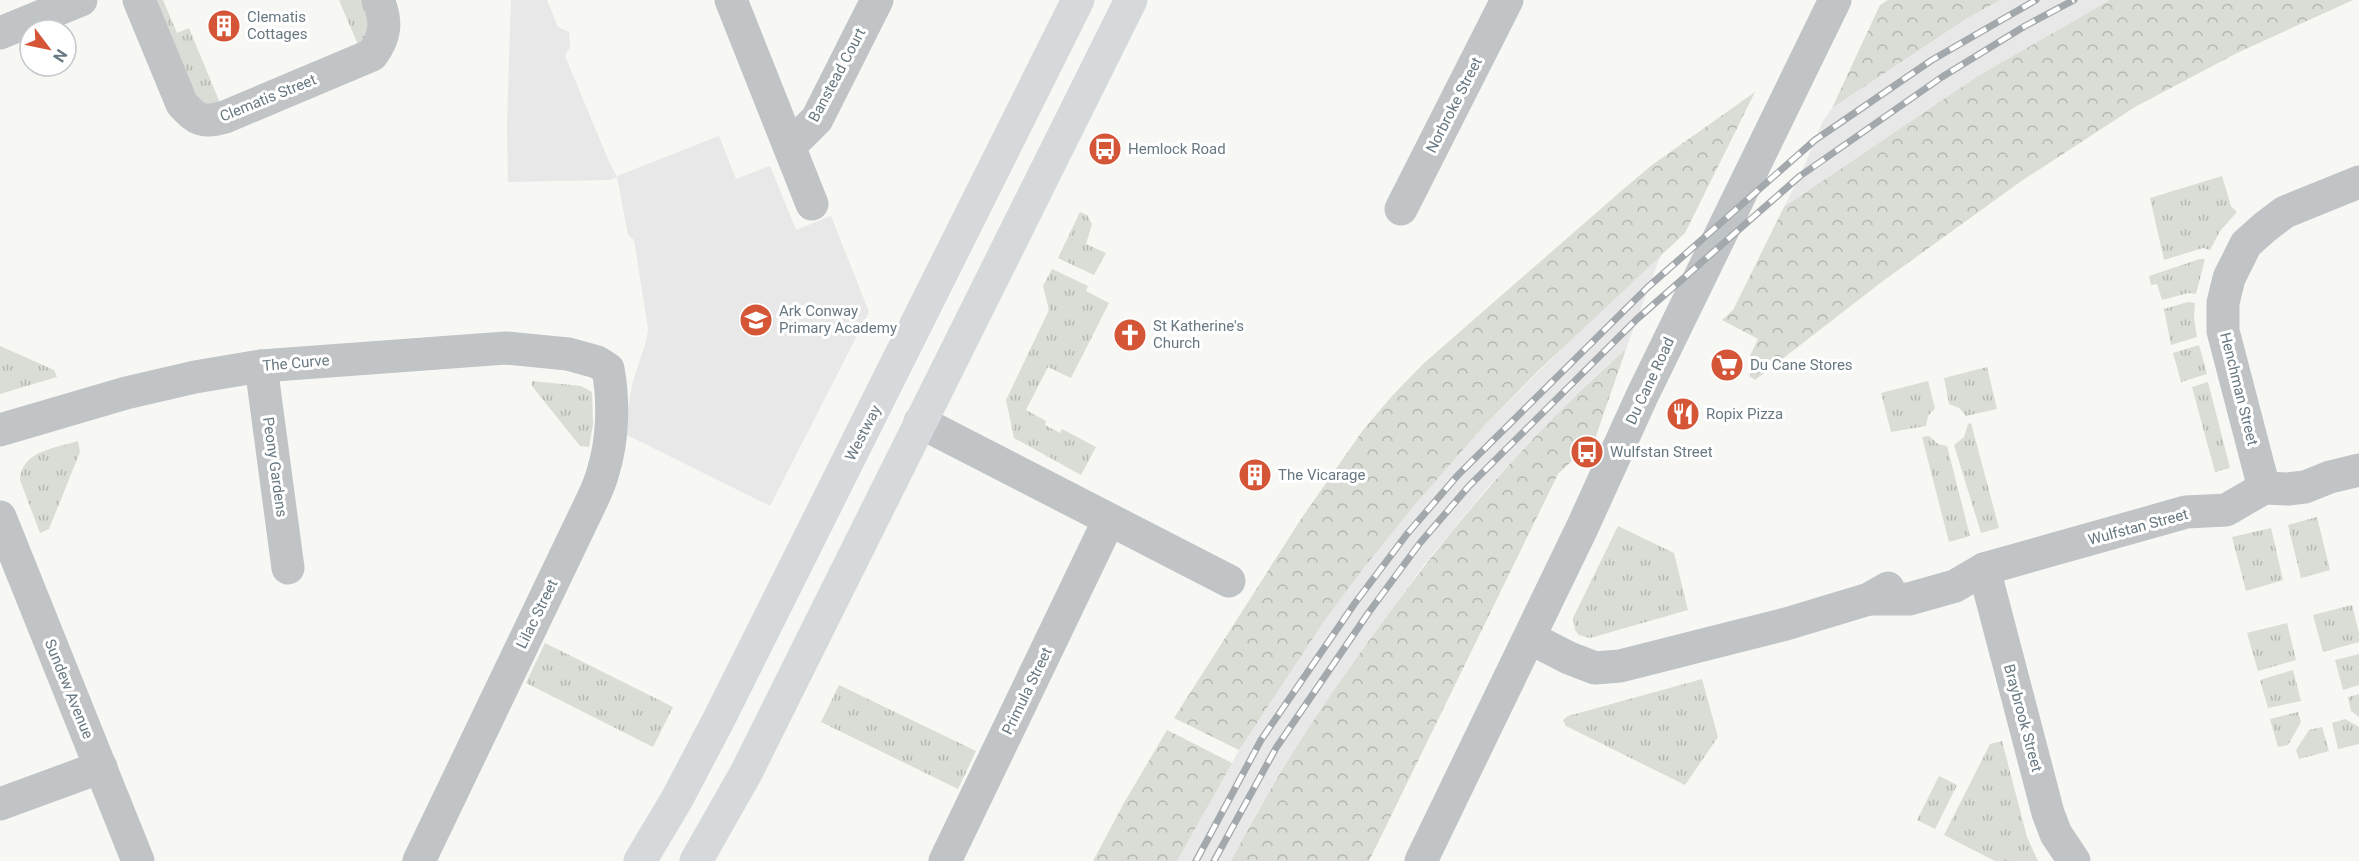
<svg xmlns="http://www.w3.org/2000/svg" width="2359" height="861" font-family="Roboto,sans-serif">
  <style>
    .built { fill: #e7e8e7 }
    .grass { fill: url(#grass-tufts) }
    .forest { fill: url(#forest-crowns) }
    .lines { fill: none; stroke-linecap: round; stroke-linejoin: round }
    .minor { stroke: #c0c4c7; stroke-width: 33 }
    .highway { stroke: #d5d9dc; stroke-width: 33 }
    .rail-casing { stroke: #a2a8ac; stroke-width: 7 }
    .rail { stroke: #fff; stroke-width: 4.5; stroke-dasharray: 14; stroke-linecap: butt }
    .labels { text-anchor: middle; stroke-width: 6; stroke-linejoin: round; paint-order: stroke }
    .poi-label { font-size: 15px; fill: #687882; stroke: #fff; text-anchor: start }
    .street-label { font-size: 15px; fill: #687882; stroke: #fff }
  </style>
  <defs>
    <pattern id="grass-tufts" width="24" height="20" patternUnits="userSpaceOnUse" patternTransform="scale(1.5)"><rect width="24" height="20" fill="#d9ddd5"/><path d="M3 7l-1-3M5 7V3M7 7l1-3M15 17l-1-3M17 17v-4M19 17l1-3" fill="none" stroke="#b4b8b2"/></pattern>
    <pattern id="forest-crowns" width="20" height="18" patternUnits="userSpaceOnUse" patternTransform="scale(1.5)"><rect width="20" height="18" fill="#d9ddd5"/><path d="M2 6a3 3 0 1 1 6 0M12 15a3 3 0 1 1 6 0" fill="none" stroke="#b4b8b2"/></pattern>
  </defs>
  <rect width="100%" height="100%" fill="#f7f7f4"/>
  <g class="built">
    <polygon points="511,0 547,0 558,27 569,32 570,47 565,56 610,164 617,176 719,136 736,179 770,166 796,230 831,216 869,312 770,506 627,435 626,420 632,385 647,338 648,328 634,240 628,235 617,177 610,180 508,182 507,124"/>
    <polygon points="2000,0 2110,0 1978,76 1784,207 1800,176 1823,121 1832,108 1966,19"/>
    <polygon points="1661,254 1626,349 1595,376 1539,432 1486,489 1423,566 1348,669 1255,815 1231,861 1177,861 1239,750 1313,635 1366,565 1419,500 1483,427 1584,327"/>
  </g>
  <g class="grass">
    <polygon points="150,0 163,0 177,33 189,28 222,108 203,109"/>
    <polygon points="339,0 367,0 375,20 361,52"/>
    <polygon points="2222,176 2231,206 2237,212 2220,231 2210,250 2203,248 2164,260 2150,198"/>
    <polygon points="1080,212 1087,215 1092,224 1086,244 1106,253 1094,275 1058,258"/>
    <polygon points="2200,259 2205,259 2196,294 2188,293 2162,300 2157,284 2151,285 2149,276"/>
    <polygon points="1052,269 1088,286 1086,291 1109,303 1071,378 1048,367 1026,410 1046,421 1045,425 1060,433 1062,429 1096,447 1081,475 1014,438 1006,400 1049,310 1043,286"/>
    <polygon points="2188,302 2195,303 2194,319 2197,337 2171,345 2164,309"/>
    <polygon points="2199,345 2207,374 2181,382 2173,353"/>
    <polygon points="0,346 54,370 57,377 0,394"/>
    <polygon points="1987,367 1997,409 1966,416 1959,408 1949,404 1944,378"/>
    <polygon points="532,381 581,386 592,392 593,425 589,447 580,446 532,386"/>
    <polygon points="1928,381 1935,408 1928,416 1926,426 1891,432 1881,393"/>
    <polygon points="2208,382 2230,468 2215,472 2192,387"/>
    <polygon points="1971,423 1999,528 1981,533 1954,445 1964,437 1968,424"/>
    <polygon points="1929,436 1938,444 1947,446 1970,536 1949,542 1922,437"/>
    <path d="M78,441l2,11 -31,77 -9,4 -20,-53c1,-29 36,-32 58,-39z"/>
    <polygon points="2317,517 2330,570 2301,578 2288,525"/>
    <polygon points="1618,526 1674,553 1688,610 1590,638 1579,635 1575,630 1573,618"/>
    <polygon points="2271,528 2283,580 2246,591 2232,537"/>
    <polygon points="2352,605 2359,633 2359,642 2323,652 2313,615"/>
    <polygon points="2287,623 2296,660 2258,671 2247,633"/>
    <polygon points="545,643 673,707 653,747 526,683"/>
    <polygon points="2359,654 2359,685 2343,690 2335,660"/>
    <polygon points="2293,670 2301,701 2268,708 2260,680"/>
    <polygon points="1702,679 1718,737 1685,785 1566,726 1563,720 1568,716"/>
    <polygon points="839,685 976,751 958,789 821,722"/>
    <polygon points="2359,694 2359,717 2351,711 2348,697"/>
    <polygon points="2298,712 2301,722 2288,745 2278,747 2270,719"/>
    <polygon points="2345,719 2359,727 2359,744 2338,749 2332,723"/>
    <polygon points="2322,727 2329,751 2299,759 2296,750 2309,730"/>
    <polygon points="2002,741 2027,837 2038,861 1995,861 1944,835 1990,744"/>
    <polygon points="1939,776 1957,785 1935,829 1917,820"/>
  </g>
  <g class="forest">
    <polygon points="1888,0 2000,0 1966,19 1832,108 1880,5"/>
    <polygon points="2110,0 2353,0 2237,53 2135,107 2020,182 1883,281 1755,380 1749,376 1757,359 1750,356 1758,339 1722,320 1733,310 1784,207 1978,76"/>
    <polygon points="1755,92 1685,233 1537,372 1483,427 1419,500 1366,565 1324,621 1239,750 1174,718 1301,519 1363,430 1392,396 1423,364 1620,192 1652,165"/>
    <path d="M1626,349l-31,90 -37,35 -189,387h-138c44,-85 96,-164 153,-241 72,-99 150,-190 242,-271z"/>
    <polygon points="1167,730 1232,763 1177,861 1093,861 1124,803"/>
  </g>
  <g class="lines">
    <g class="minor">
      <path d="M139,0l43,104c16,17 20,19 43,13l147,-62c14,-19 15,-34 6,-55"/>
      <polyline points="731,0 812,204"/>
      <polyline points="0,33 81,0"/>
      <polyline points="789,144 799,137 817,119 877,0"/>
      <polyline points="1401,209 1507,0"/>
      <polyline points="261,366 288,568"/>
      <polyline points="920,422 1229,581"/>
      <path d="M0,430l126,-37 69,-16 66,-11 245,-18 62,6 29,8 11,7c6,32 5,71 -5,103 -4,16 -13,32 -20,47l-164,342"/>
      <polyline points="2264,488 2223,331 2223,303 2229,278 2246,244 2265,227 2285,212 2359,182"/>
      <polyline points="0,517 138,861"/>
      <polyline points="1984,569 2048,813 2056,834 2074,861"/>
      <polyline points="1869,599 1909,599 1955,586 1984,569 2186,512 2226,510 2264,488 2288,489 2305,487 2330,477 2359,470"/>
      <polyline points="1530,638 1569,658 1595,668 1620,666 1786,624 1869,599 1888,588"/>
      <polyline points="0,804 101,767"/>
      <polyline points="945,861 1109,520"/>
      <polyline points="1421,861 1582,528 1642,396 1835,0"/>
    </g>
    <g class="highway">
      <polyline points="640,861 677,799 719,719 1078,0"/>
      <polyline points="696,861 746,773 1131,0"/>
    </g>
    <g class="rail-casing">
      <g id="rail">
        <polyline points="1196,861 1261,740 1355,603 1407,534 1458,475 1648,287 1815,140 1932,60 2036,0"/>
        <polyline points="1214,861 1276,748 1369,612 1420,543 1469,486 1637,319 1800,176 1942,77 2025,26 2074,0"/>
      </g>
    </g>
    <use href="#rail" class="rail"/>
  </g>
  <defs>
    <g id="building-disc" transform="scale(1.725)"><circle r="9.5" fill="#d45637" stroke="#fff"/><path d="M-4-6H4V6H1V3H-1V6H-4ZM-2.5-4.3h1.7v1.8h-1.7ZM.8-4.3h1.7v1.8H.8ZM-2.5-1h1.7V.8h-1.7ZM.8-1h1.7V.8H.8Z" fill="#fff"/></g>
    <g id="bus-disc" transform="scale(1.725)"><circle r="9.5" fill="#d45637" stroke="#fff"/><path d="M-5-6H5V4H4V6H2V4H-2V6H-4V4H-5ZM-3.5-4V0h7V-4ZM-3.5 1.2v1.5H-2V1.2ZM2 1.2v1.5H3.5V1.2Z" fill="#fff"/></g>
    <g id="school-disc" transform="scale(1.725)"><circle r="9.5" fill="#d45637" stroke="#fff"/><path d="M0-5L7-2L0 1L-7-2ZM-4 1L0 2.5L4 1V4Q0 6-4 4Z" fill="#fff"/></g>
    <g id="church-disc" transform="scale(1.725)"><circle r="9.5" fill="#d45637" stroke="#fff"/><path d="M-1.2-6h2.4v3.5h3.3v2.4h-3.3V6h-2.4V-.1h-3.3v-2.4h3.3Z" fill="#fff"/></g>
    <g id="supermarket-disc" transform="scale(1.725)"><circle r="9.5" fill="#d45637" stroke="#fff"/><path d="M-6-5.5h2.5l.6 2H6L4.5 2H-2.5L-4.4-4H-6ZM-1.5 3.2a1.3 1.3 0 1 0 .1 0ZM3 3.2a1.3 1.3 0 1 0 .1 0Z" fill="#fff"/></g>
    <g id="restaurant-disc" transform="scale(1.725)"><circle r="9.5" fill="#d45637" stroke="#fff"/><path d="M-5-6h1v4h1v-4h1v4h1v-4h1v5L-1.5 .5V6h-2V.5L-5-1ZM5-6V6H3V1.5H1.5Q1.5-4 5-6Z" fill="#fff"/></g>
  </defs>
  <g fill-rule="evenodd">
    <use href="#building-disc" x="224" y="26"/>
    <use href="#bus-disc" x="1105" y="149"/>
    <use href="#school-disc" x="756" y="320"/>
    <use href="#church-disc" x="1130" y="335"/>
    <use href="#supermarket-disc" x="1727" y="365"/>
    <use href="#restaurant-disc" x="1683" y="414"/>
    <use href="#bus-disc" x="1587" y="452"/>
    <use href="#building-disc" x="1255" y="475"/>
  </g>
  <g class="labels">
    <g class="poi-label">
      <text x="247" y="22">Clematis<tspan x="247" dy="17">Cottages</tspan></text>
      <text x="1128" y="154">Hemlock Road</text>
      <text x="779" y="316">Ark Conway<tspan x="779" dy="17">Primary Academy</tspan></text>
      <text x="1153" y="331">St Katherine's<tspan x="1153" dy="17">Church</tspan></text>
      <text x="1750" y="370">Du Cane Stores</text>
      <text x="1706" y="419">Ropix Pizza</text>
      <text x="1610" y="457">Wulfstan Street</text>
      <text x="1278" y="480">The Vicarage</text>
    </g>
    <g class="street-label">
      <text transform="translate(837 75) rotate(-62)" y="5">Banstead Court</text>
      <text transform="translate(268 98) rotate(-22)" y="5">Clematis Street</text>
      <text transform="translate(1454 105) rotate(-63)" y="5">Norbroke Street</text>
      <text transform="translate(296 363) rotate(-5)" y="5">The Curve</text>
      <text transform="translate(1650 381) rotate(-65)" y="5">Du Cane Road</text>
      <text transform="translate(2239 389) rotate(76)" y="5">Henchman Street</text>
      <text transform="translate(863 433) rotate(-63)" y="5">Westway</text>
      <text transform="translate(275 467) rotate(82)" y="5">Peony Gardens</text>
      <text transform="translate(2138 527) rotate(-15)" y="5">Wulfstan Street</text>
      <text transform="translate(537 614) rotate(-64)" y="5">Lilac Street</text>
      <text transform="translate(69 689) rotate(68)" y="5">Sundew Avenue</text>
      <text transform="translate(1027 691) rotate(-64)" y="5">Primula Street</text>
      <text transform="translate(2023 718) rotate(75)" y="5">Braybrook Street</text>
    </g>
  </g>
  <g transform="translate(48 48) rotate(122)"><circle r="28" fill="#ffffff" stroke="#c3c9cd" stroke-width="1.5"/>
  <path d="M0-4.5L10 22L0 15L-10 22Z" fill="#d45637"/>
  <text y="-9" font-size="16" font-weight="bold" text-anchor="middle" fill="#687882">N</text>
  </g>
</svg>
